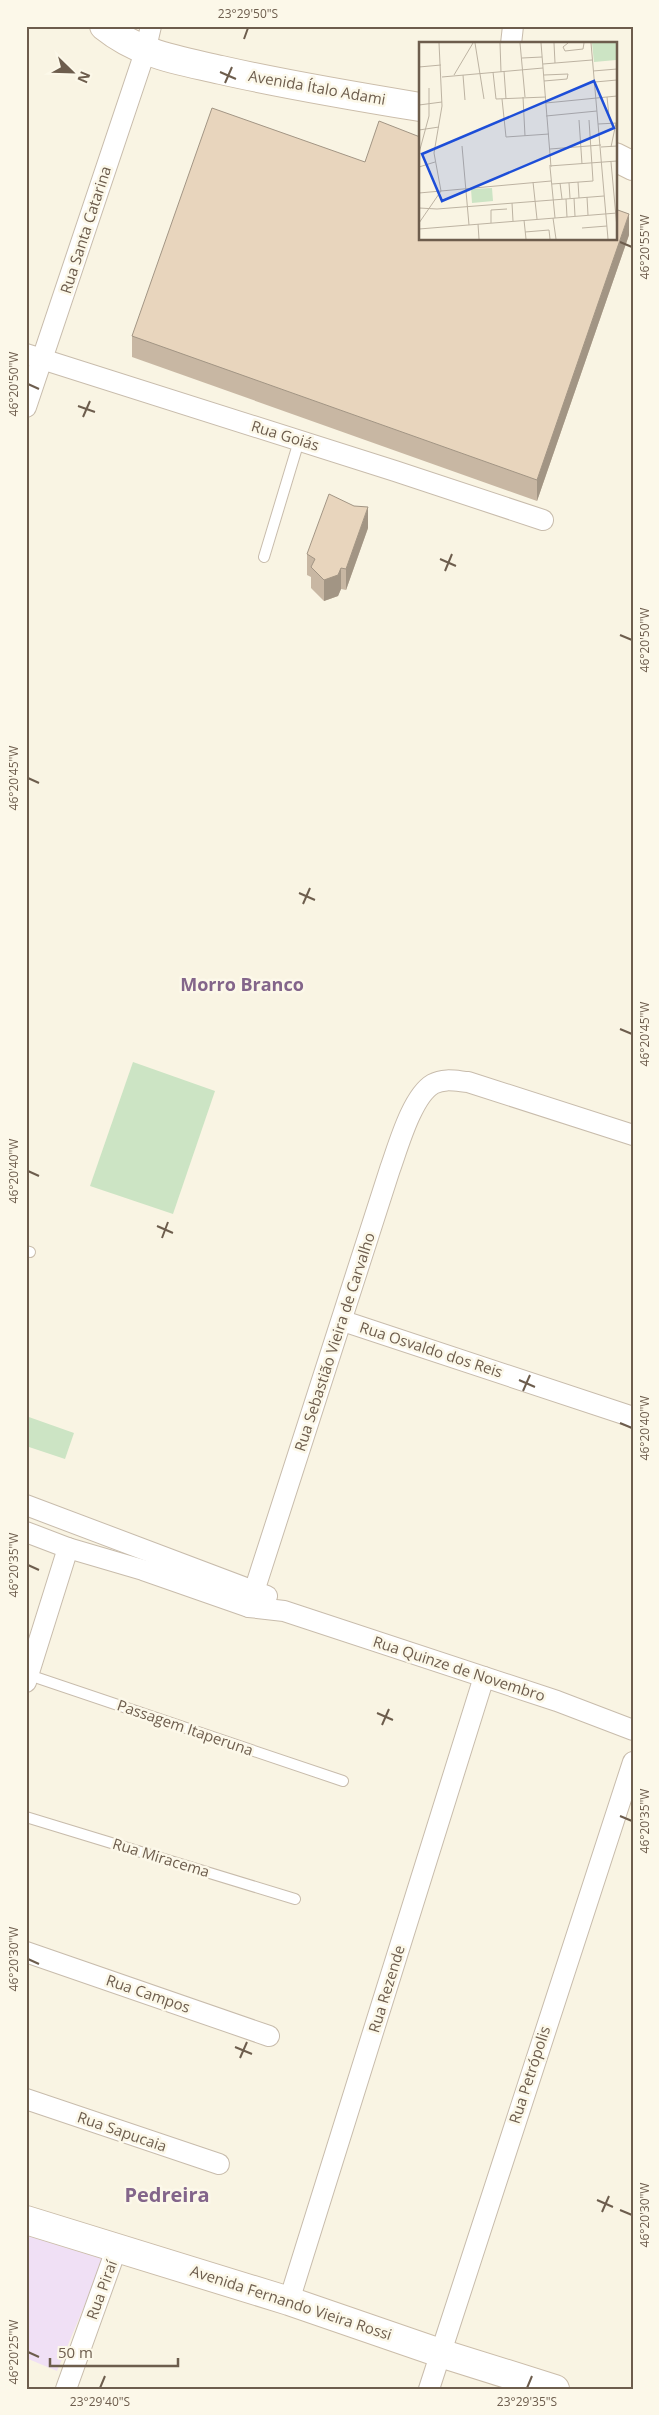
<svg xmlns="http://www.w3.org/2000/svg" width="659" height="2415" font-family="'Open Sans',sans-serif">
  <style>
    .education { fill: #f0e0f5 }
    .green { fill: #cce4c4 }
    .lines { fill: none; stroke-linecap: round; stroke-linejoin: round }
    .lane-casing { stroke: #c8bcac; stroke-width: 12 }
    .street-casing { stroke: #c8bcac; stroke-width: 22 }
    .secondary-casing { stroke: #cbbdaa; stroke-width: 30 }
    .lane { stroke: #fff; stroke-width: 10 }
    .street { stroke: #fff; stroke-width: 20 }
    .secondary { stroke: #fff; stroke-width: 28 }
    .wall { fill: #c8b7a3 }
    .shaded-wall { fill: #a29584 }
    .building { fill: #e8d5bd; stroke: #a29584 }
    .ticks { fill: none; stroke: #6d5d4d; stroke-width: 2 }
    .labels { text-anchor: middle; stroke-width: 5; stroke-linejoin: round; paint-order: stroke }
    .street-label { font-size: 15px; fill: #6d5d4d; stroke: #fcf8e9 }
    .quarter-label { font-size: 18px; font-weight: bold; fill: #83658a; stroke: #fcf8e9 }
    .district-label { font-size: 20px; font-weight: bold; fill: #83658a; stroke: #fcf8e9 }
    .inset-road { fill: none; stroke: #bdb3a2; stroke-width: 1 }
    .view { fill: #1d4ed8; fill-opacity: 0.15; stroke: #1d4ed8; stroke-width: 2.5 }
    .inset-edge { fill: none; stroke: #6d5d4d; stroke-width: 2.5 }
    .neatline { fill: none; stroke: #6d5d4d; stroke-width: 2 }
    .ticks-label { font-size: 12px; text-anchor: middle; fill: #6d5d4d }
  </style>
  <rect width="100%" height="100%" fill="#f9f4e3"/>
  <polygon class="education" points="26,2235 104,2259 57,2371 26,2358"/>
  <g class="green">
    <polygon points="133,1062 215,1091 173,1214 90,1186"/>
    <polygon points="26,1416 74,1433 65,1459 26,1446"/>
  </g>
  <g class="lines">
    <g class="lane-casing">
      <g id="lane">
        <polyline points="264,557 299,441"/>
        <polyline points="26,1251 30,1252"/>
        <polyline points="26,1674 343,1781"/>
        <polyline points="26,1817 295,1899"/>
      </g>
    </g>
    <g class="street-casing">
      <g id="street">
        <polyline points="511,44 513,26"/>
        <polyline points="26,354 395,471 543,520"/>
        <polyline points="26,407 145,52 151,26"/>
        <polyline points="343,1321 633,1417"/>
        <polyline points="26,1505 267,1596"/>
        <polyline points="26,1532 68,1548 143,1570 249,1607 284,1611 557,1701 633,1730"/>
        <path d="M249,1607l141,-438c8,-22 22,-73 43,-85 11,-6 23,-3 35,-2l165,53"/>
        <polyline points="26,1682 68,1548"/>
        <polyline points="26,1952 269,2036"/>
        <polyline points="26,2099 219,2164"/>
        <polyline points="289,2301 484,1677"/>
        <polyline points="66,2389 117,2247"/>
        <polyline points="429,2389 633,1762"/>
      </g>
    </g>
    <g class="secondary-casing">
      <g id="secondary">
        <path d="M104,26c36,29 74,34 117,44 66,15 132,26 199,37"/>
        <polyline points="615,157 633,166"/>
        <polyline points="26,2220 289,2301 440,2353 555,2389"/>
      </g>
    </g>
    <use href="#lane" class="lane"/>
    <use href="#street" class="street"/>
    <use href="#secondary" class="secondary"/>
  </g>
  <g class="wall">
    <polygon points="365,162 629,235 537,501 132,357 132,336"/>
    <polygon points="368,528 346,590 341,589 338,596 324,601 311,588 311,577 307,575 307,554"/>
  </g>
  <g class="shaded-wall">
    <polygon points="629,214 629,235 537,501 537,480"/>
    <polygon points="368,507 368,528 346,590 346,569"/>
    <polygon points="341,568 341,589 338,596 324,601 324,580"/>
  </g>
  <g class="building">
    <polygon points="212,108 365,162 379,121 420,137 420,239 615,239 615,209 629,214 537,480 132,336"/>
    <polygon points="329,494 354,506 368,507 346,569 341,568 338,575 324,580 311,567 315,559 307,554"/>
  </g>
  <path class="ticks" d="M244,39l4,-11M220,72l16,7M225,83l7,-16M620,242l12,5M28,384l11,5M78,406l17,6M83,417l7,-16M440,559l16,7M445,571l7,-17M620,635l12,5M28,778l11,5M299,893l16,7M303,904l7,-16M620,1029l12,5M28,1171l11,5M157,1226l16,7M162,1238l6,-16M519,1380l16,7M523,1391l7,-16M620,1423l12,5M28,1565l11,5M377,1713l16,7M382,1725l7,-16M620,1816l12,5M28,1959l11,5M235,2047l17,7M240,2058l7,-16M597,2200l16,7M620,2210l12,5M602,2212l7,-16M28,2352l11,5M100,2388l5,-12M527,2388l5,-12"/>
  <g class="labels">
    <g class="street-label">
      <text transform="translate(317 88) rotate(10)" y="5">Avenida Ítalo Adami</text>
      <text transform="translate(86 230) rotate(-72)" y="5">Rua Santa Catarina</text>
      <text transform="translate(285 436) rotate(17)" y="5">Rua Goiás</text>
      <text transform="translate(335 1342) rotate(-72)" y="5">Rua Sebastião Vieira de Carvalho</text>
      <text transform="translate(431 1350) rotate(18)" y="5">Rua Osvaldo dos Reis</text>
      <text transform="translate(459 1669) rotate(18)" y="5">Rua Quinze de Novembro</text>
      <text transform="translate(185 1728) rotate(19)" y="5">Passagem Itaperuna</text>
      <text transform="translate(161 1858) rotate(17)" y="5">Rua Miracema</text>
      <text transform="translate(387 1989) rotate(-73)" y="5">Rua Rezende</text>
      <text transform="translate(148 1994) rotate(19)" y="5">Rua Campos</text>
      <text transform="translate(530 2075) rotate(-72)" y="5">Rua Petrópolis</text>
      <text transform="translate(122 2132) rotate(19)" y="5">Rua Sapucaia</text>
      <text transform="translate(102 2290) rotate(-70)" y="5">Rua Piraí</text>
      <text transform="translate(291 2303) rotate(18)" y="5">Avenida Fernando Vieira Rossi</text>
    </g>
    <g class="quarter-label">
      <text x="242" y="991">Morro Branco</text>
    </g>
    <g class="district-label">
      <text x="167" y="2202">Pedreira</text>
    </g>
  </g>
  <g transform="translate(419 42)">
    <rect width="198" height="198" fill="#f9f4e3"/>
    <path d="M173,1h24v17l-22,2zM73,146l1,13 -21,2 -1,-14z" fill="#cce4c4"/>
    <path class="inset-road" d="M56,1l9,56M81,1l1,29M101,1l5,54M122,1l10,124M135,1l1,20M149,1l-5,4 2,4 18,-2 1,-6M172,1l17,196M103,16l20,-1M124,22l49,-4M0,25l22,-2M85,29l2,28M174,29l24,-2M74,30l3,27 50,-2M35,33l19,-32M44,33l2,25M125,33l24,-1 -1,5 -23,2M23,35l101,-9M176,40l22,-2M104,55l2,39M188,55l2,19M83,57l4,38 43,-3M127,61l71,-7M0,63l23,-3M127,74l51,-5M160,78l3,44M179,82l19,-1M0,88l20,-3M43,104l7,79M182,105l16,-1M192,105l5,-24M131,107l51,-4M0,111l10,-37v-28M192,120l6,66M130,124l68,-5M0,125l16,-5M131,125l5,51M114,140l4,37M159,140l1,16M141,141l2,16M150,141l1,15M133,142l41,-3 -4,-61M0,151l132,-12M168,155l1,18M155,156l1,18M147,157l1,18M93,161l1,18M0,166l18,1 167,-13M134,176l3,21M105,178l2,19M0,181l22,-32 -7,-38 8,-47 -3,-63M72,181v-13l16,-1M59,182l1,15M163,186l25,-2M0,187l198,-16M106,190l24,-2 1,9"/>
    <path class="view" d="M175,39l20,47 -172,73 -20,-47z"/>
    <rect width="198" height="198" class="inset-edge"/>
  </g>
  <rect width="659" height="2415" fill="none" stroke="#fcf8e9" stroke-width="55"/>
  <g transform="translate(72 72) rotate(113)" stroke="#fcf8e9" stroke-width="4" paint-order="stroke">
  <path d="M0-4L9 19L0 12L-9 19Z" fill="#6d5d4d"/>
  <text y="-8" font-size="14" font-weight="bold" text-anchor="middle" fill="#6d5d4d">N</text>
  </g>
  <path d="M50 2358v8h128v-8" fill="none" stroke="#6d5d4d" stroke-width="2.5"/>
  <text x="58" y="2358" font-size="15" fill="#6d5d4d" stroke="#fcf8e9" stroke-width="4" paint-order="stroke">50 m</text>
  <rect x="28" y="28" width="604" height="2360" class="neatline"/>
  <g class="ticks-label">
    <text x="248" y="18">23°29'50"S</text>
    <text transform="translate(645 247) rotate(-90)" y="4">46°20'55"W</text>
    <text transform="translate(14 384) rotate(-90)" y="4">46°20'50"W</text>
    <text transform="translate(645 640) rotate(-90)" y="4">46°20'50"W</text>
    <text transform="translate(14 778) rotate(-90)" y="4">46°20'45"W</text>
    <text transform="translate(645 1034) rotate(-90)" y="4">46°20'45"W</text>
    <text transform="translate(14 1171) rotate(-90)" y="4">46°20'40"W</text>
    <text transform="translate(645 1428) rotate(-90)" y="4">46°20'40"W</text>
    <text transform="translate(14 1565) rotate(-90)" y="4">46°20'35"W</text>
    <text transform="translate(645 1821) rotate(-90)" y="4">46°20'35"W</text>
    <text transform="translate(14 1959) rotate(-90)" y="4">46°20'30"W</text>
    <text transform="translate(645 2215) rotate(-90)" y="4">46°20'30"W</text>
    <text transform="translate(14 2352) rotate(-90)" y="4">46°20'25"W</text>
    <text x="100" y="2406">23°29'40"S</text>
    <text x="527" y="2406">23°29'35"S</text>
  </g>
</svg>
